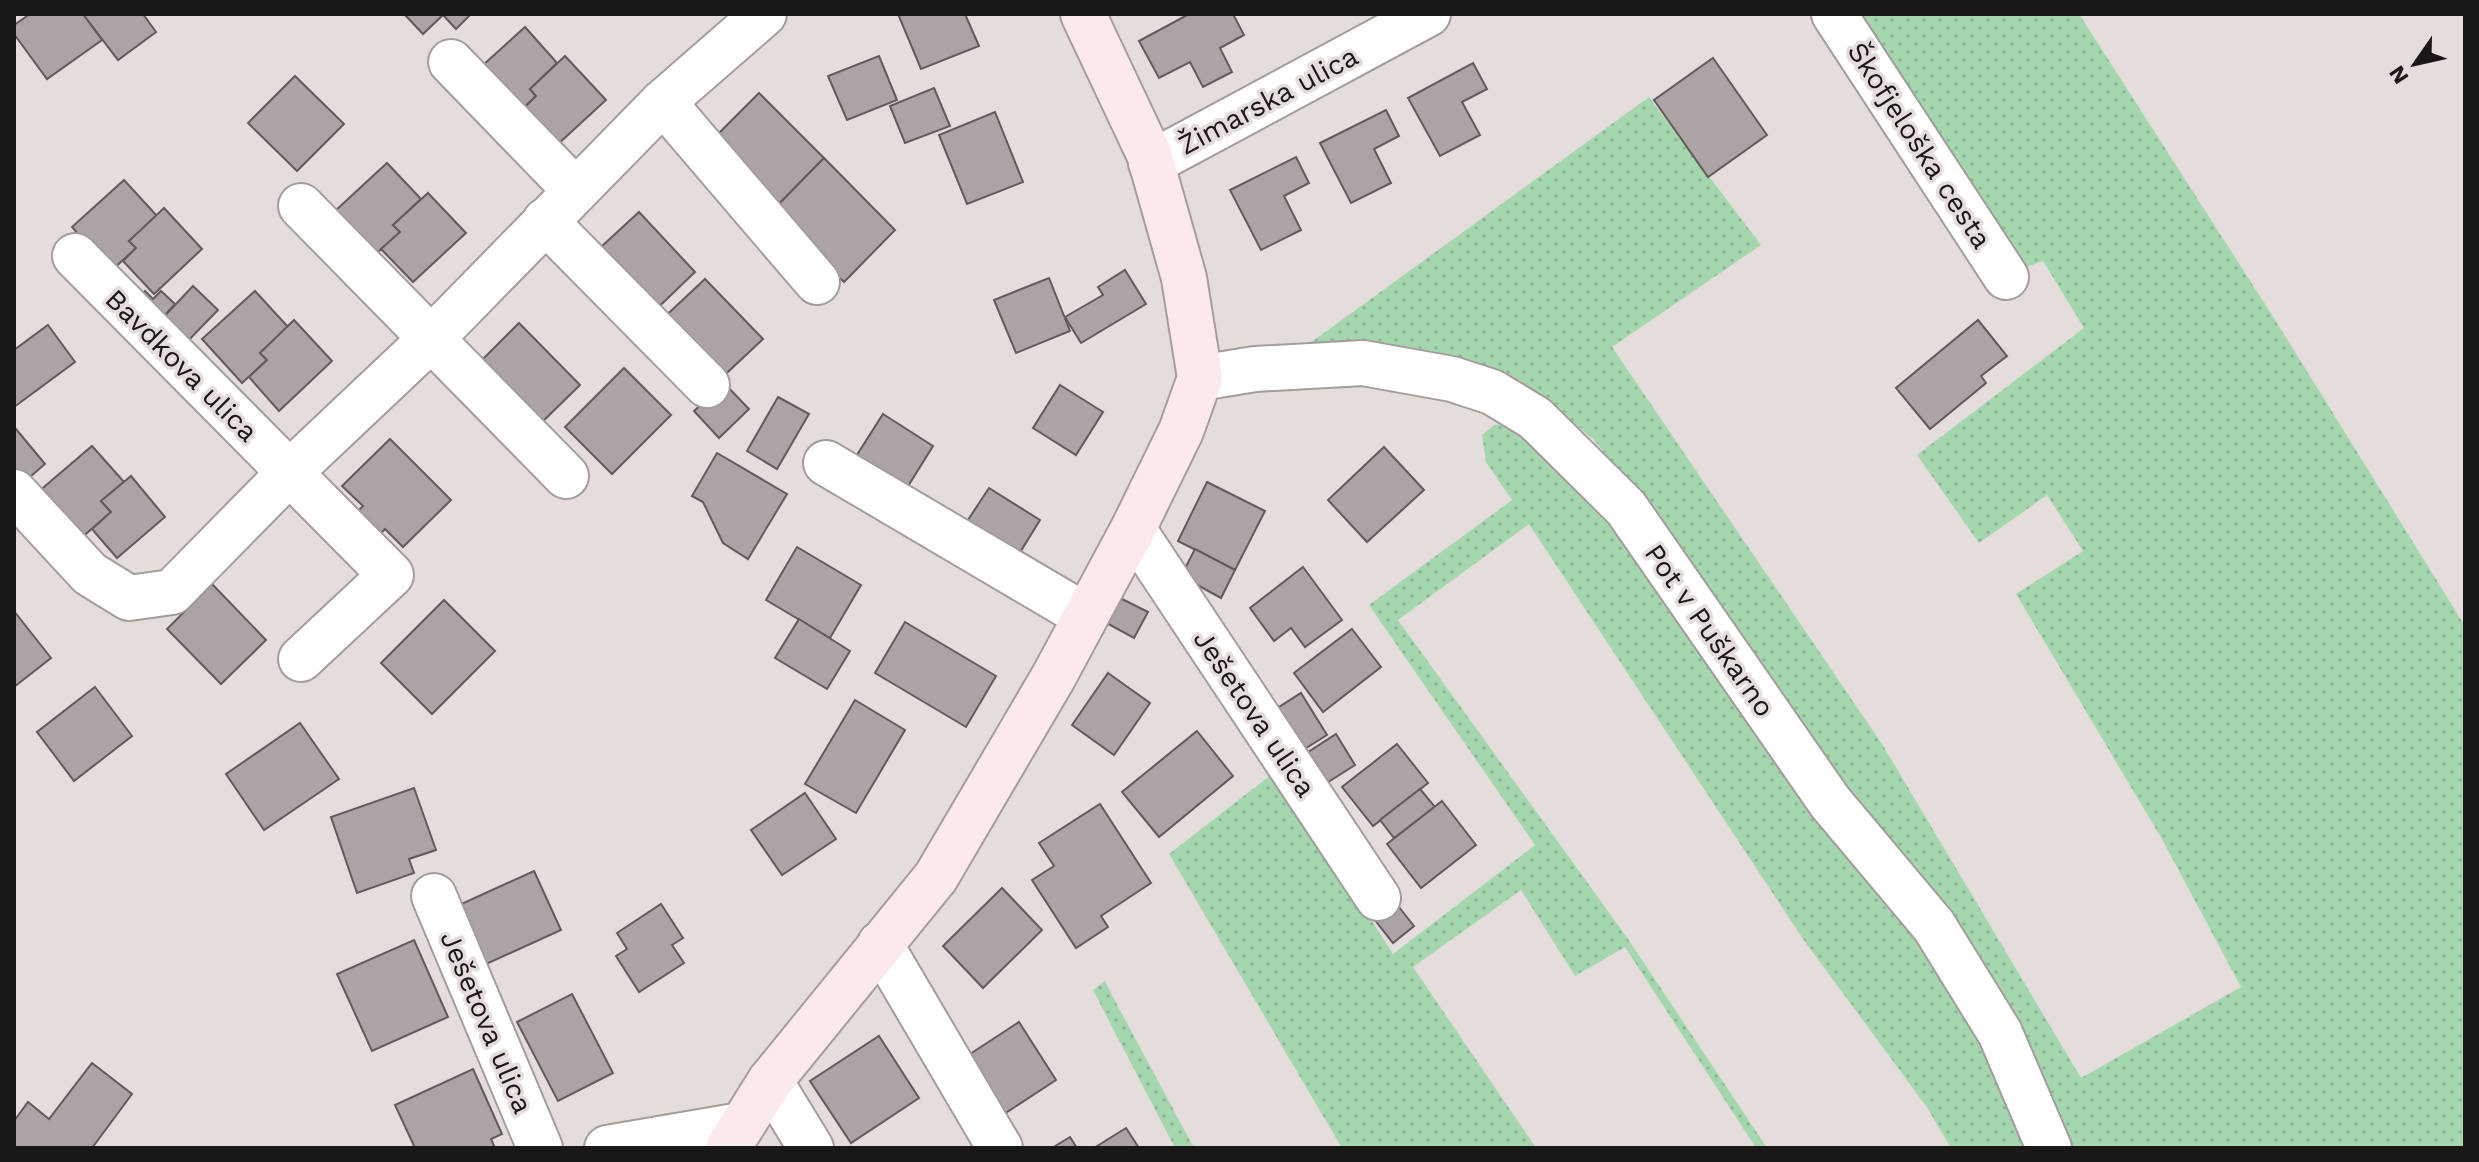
<svg xmlns="http://www.w3.org/2000/svg" width="2479" height="1162" font-family="'Work Sans',sans-serif">
  <style>
    .grass { fill: url(#grass-dots) }
    .building { fill: #aca3a4; stroke: #635b5b; stroke-width: 2 }
    .lines { fill: none; stroke-linecap: round; stroke-linejoin: round }
    .street-casing { stroke: #a59c9c; stroke-width: 48 }
    .secondary-casing { stroke: #a59c9c; stroke-width: 48 }
    .street { stroke: #fff; stroke-width: 44 }
    .secondary { stroke: #fbe9eb; stroke-width: 44 }
    .labels { text-anchor: middle; stroke-width: 7; stroke-linejoin: round; paint-order: stroke }
    .street-label { font-size: 28px; fill: #1a1717; stroke: #e5dcdc }
  </style>
  <defs>
    <pattern id="grass-dots" width="8" height="8" patternUnits="userSpaceOnUse" patternTransform="scale(2)"><rect width="8" height="8" fill="#a5d7ae"/><path d="M2 2h.1M6 6h.1" fill="none" stroke="#8db895" stroke-width="1.8" stroke-linecap="round"/></pattern>
  </defs>
  <rect width="100%" height="100%" fill="#e5dcdc"/>
  <g class="grass">
    <polygon points="1854,14 2079,14 2272,315 2465,626 2465,1148 2069,1148 1851,794 1780,701 1630,483 1593,439 1543,397 1496,371 1452,356 1371,346 1295,354 1649,97 1761,245 1612,347 1882,744 2081,1078 2241,987 2162,839 2016,594 2083,551 2047,495 1979,543 1917,455 2084,328 2043,261 2023,268"/>
    <polygon points="1510,423 1609,515 1959,983 2032,1148 1951,1148 1926,1106 1803,939 1529,524 1398,620 1628,939 1767,1148 1756,1148 1625,947 1575,976 1521,890 1413,967 1536,1148 1342,1148 1169,854 1276,771 1393,954 1535,845 1369,605 1512,500 1486,462 1482,435 1494,425"/>
    <polygon points="1105,981 1114,999 1194,1148 1175,1148 1093,990"/>
  </g>
  <g class="building">
    <polygon points="30,14 83,14 102,40 47,79 14,34 14,25"/>
    <polygon points="83,14 143,14 156,32 118,60"/>
    <polygon points="404,14 471,14 456,29 443,15 423,34"/>
    <polygon points="898,14 965,14 979,46 921,69"/>
    <polygon points="1189,14 1233,14 1244,35 1220,48 1232,72 1203,87 1190,62 1159,78 1139,41"/>
    <polygon points="525,27 557,63 530,89 536,96 512,119 472,75"/>
    <polygon points="565,56 606,100 557,145 524,108 536,96 530,89"/>
    <polygon points="879,56 897,100 847,120 828,76"/>
    <polygon points="1713,58 1767,135 1708,177 1654,100"/>
    <polygon points="1473,63 1487,89 1462,102 1480,135 1440,156 1408,98"/>
    <polygon points="295,76 344,124 297,171 248,123"/>
    <polygon points="934,88 950,126 905,143 890,106"/>
    <polygon points="759,93 824,158 773,210 707,145"/>
    <polygon points="1386,110 1399,136 1374,149 1391,183 1351,203 1320,143"/>
    <polygon points="995,112 1023,182 967,204 939,135"/>
    <polygon points="1296,157 1309,183 1284,196 1301,230 1261,250 1230,190"/>
    <polygon points="824,158 895,230 844,282 773,210"/>
    <polygon points="387,163 421,199 393,225 400,232 375,255 335,211"/>
    <polygon points="124,180 157,216 129,241 136,248 111,271 72,227"/>
    <polygon points="428,193 466,233 413,282 381,249 400,232 393,225"/>
    <polygon points="164,208 202,249 154,294 123,261 136,248 129,241"/>
    <polygon points="639,212 695,272 645,320 588,259"/>
    <polygon points="1125,270 1146,304 1081,343 1065,317 1103,295 1098,287"/>
    <polygon points="1049,278 1070,331 1016,353 994,300"/>
    <polygon points="705,279 763,339 714,385 657,324"/>
    <polygon points="193,286 218,310 179,350 155,326"/>
    <polygon points="145,291 153,299 161,291 175,304 155,326 132,305"/>
    <polygon points="255,291 288,327 260,353 267,360 242,383 202,339"/>
    <polygon points="294,320 332,361 279,411 249,377 267,360 260,353"/>
    <polygon points="1978,320 2007,356 1981,376 1986,383 1930,429 1896,388"/>
    <polygon points="519,323 580,385 534,430 473,369"/>
    <polygon points="48,325 75,362 14,407 14,350"/>
    <polygon points="624,368 671,415 612,474 565,427"/>
    <polygon points="724,383 749,409 719,438 694,411"/>
    <polygon points="1060,385 1103,412 1076,455 1033,428"/>
    <polygon points="778,397 809,414 777,469 747,451"/>
    <polygon points="883,414 933,446 905,491 855,458"/>
    <polygon points="16,429 45,464 15,490 14,430"/>
    <polygon points="390,439 451,500 403,547 385,529 379,535 357,512 363,506 342,486"/>
    <polygon points="92,446 124,482 101,501 111,512 79,540 38,492"/>
    <polygon points="1384,447 1424,490 1367,542 1328,500"/>
    <polygon points="717,453 787,494 748,559 723,543 703,502 692,496"/>
    <polygon points="131,476 165,517 117,558 92,529 111,512 101,501"/>
    <polygon points="1207,482 1265,511 1235,570 1178,541"/>
    <polygon points="989,488 1040,520 1014,562 962,529"/>
    <polygon points="797,547 861,585 830,638 766,600"/>
    <polygon points="1195,549 1235,570 1221,598 1181,576"/>
    <polygon points="1303,567 1342,620 1305,647 1291,628 1274,641 1250,608"/>
    <polygon points="212,584 266,640 221,684 167,629"/>
    <polygon points="1114,595 1148,612 1134,638 1101,620"/>
    <polygon points="444,600 495,651 432,714 381,663"/>
    <polygon points="14,611 51,658 14,687"/>
    <polygon points="799,619 850,651 827,689 775,658"/>
    <polygon points="905,622 996,676 966,727 875,673"/>
    <polygon points="1352,629 1381,667 1323,712 1294,673"/>
    <polygon points="1108,673 1150,703 1114,755 1072,725"/>
    <polygon points="95,687 132,736 74,781 37,732"/>
    <polygon points="1301,693 1327,735 1295,755 1268,714"/>
    <polygon points="855,700 905,730 856,813 805,784"/>
    <polygon points="300,723 339,779 264,830 226,774"/>
    <polygon points="1197,731 1233,776 1159,837 1122,792"/>
    <polygon points="1336,734 1355,765 1319,788 1299,758"/>
    <polygon points="1397,744 1428,783 1373,826 1342,787"/>
    <polygon points="414,788 436,850 409,859 414,873 357,893 331,817"/>
    <polygon points="1420,789 1435,807 1394,838 1380,820"/>
    <polygon points="805,793 836,839 782,875 751,830"/>
    <polygon points="1442,801 1476,845 1421,888 1387,844"/>
    <polygon points="1100,804 1151,883 1101,916 1108,927 1076,948 1032,880 1054,866 1039,843"/>
    <polygon points="534,871 561,930 484,965 457,906"/>
    <polygon points="1002,888 1042,930 983,988 943,946"/>
    <polygon points="1395,902 1414,926 1393,943 1374,919"/>
    <polygon points="661,904 683,938 672,945 684,963 639,992 616,956 627,949 617,933"/>
    <polygon points="414,940 448,1017 372,1051 337,974"/>
    <polygon points="572,994 613,1073 558,1101 517,1022"/>
    <polygon points="1019,1022 1056,1080 1001,1116 964,1058"/>
    <polygon points="879,1036 919,1098 851,1143 810,1081"/>
    <polygon points="92,1063 132,1094 92,1148 14,1148 14,1121 28,1102 49,1119"/>
    <polygon points="473,1069 502,1134 491,1139 495,1148 415,1148 395,1105"/>
    <polygon points="1126,1128 1139,1148 1094,1148"/>
    <polygon points="1070,1137 1077,1148 1052,1148"/>
  </g>
  <g class="lines">
    <g class="street-casing">
      <g id="street">
        <polyline points="1834,14 2006,277"/>
        <polyline points="451,62 575,190"/>
        <polyline points="663,102 817,282"/>
        <polyline points="1151,163 1428,14"/>
        <polyline points="301,206 566,476"/>
        <polyline points="545,221 707,385"/>
        <polyline points="75,256 391,575 301,659"/>
        <polyline points="1200,378 1255,369 1363,363 1452,379 1492,392 1535,418 1626,508 1830,802 1934,926 2000,1033 2049,1148"/>
        <polyline points="826,463 1084,615"/>
        <polyline points="14,492 90,574 129,598 172,592 289,473 432,338 663,102 764,14"/>
        <polyline points="1133,529 1378,898"/>
        <polyline points="434,896 540,1148"/>
        <polyline points="880,944 1000,1148"/>
        <polyline points="770,1081 811,1148"/>
        <polyline points="607,1148 741,1125"/>
      </g>
    </g>
    <g class="secondary-casing">
      <polyline id="secondary" points="728,1148 770,1081 936,877 1054,676 1133,529 1181,431 1200,378 1184,278 1149,154 1083,14"/>
    </g>
    <use href="#street" class="street"/>
    <use href="#secondary" class="secondary"/>
  </g>
  <g class="labels">
    <g class="street-label">
      <text transform="translate(1268 100) rotate(-28)" y="10">Žimarska ulica</text>
      <text transform="translate(1920 145) rotate(57)" y="10">Škofjeloška cesta</text>
      <text transform="translate(182 365) rotate(45)" y="10">Bavdkova ulica</text>
      <text transform="translate(1710 630) rotate(55)" y="10">Pot v Puškarno</text>
      <text transform="translate(1255 713) rotate(56)" y="10">Ješetova ulica</text>
      <text transform="translate(487 1022) rotate(67)" y="10">Ješetova ulica</text>
    </g>
  </g>
  <rect width="2479" height="1162" fill="none" stroke="#1a1717" stroke-width="32"/>
  <g transform="translate(2415 64) rotate(236)" stroke="#e5dcdc" stroke-width="6" paint-order="stroke">
  <path d="M0-6L14 30L0 20L-14 30Z" fill="#1a1717"/>
  <text y="-12" font-size="22" font-weight="bold" text-anchor="middle" fill="#1a1717">N</text>
  </g>
</svg>
